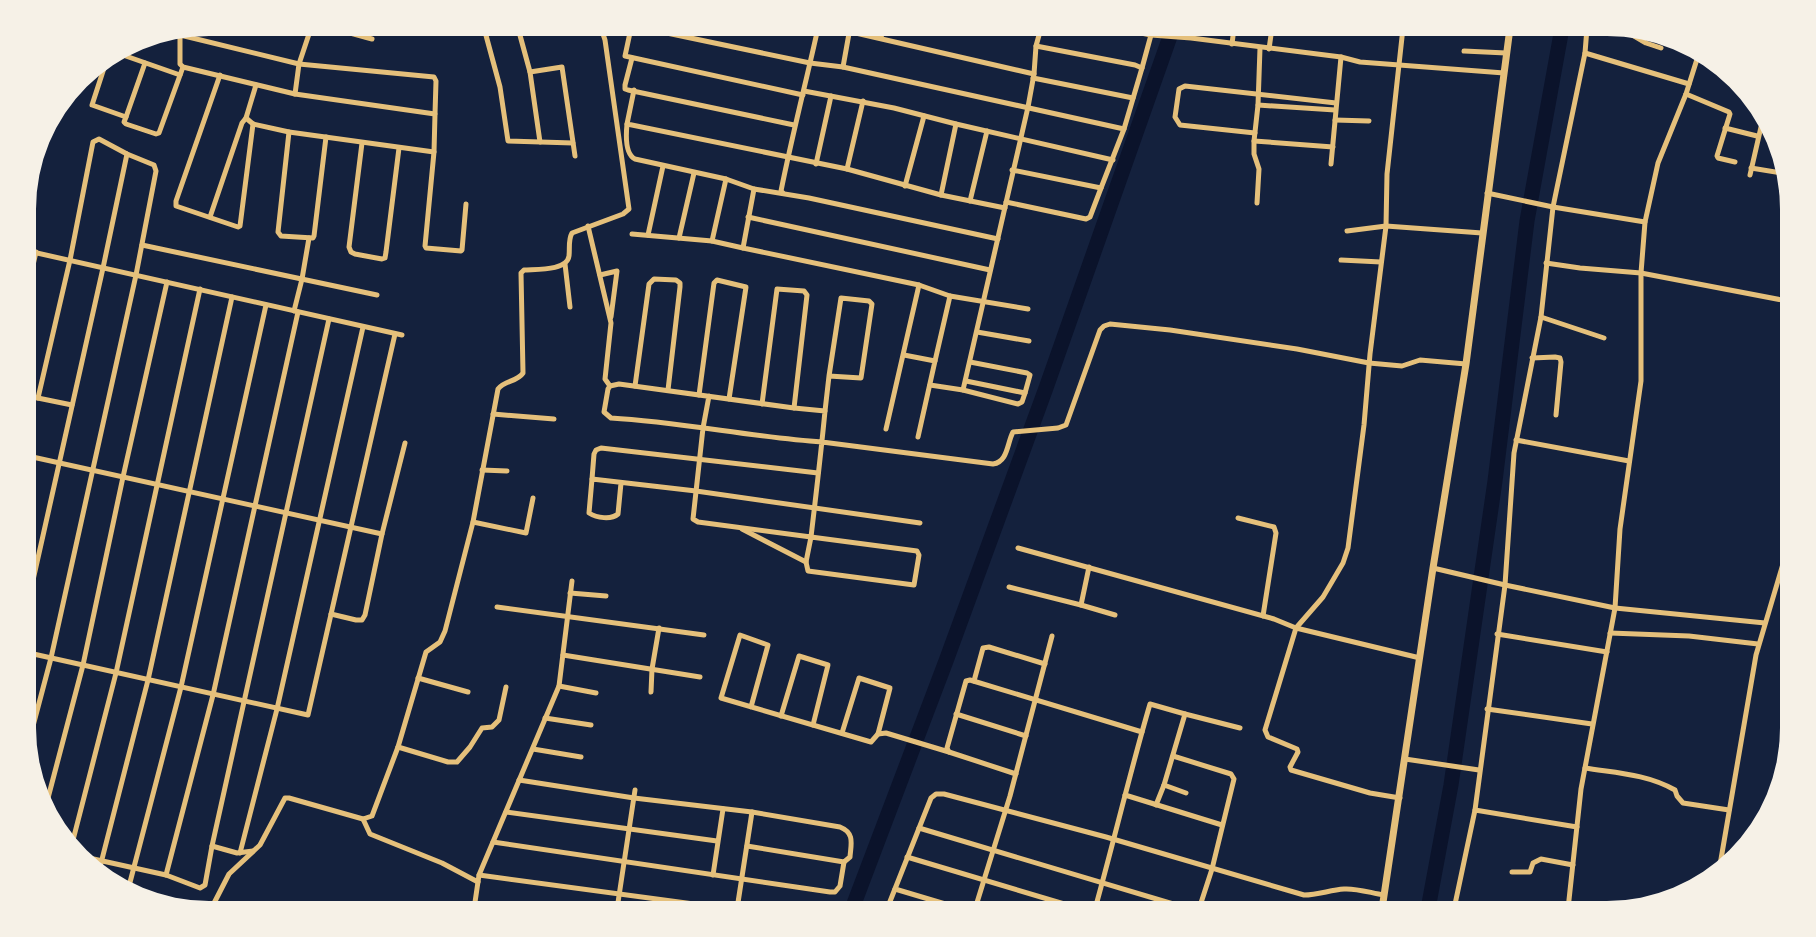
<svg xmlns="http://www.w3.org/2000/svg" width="1816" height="937" font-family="'Roboto Condensed',sans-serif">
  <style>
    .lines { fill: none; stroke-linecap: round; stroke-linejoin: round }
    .river { stroke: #0b132b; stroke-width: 15 }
    .minor { stroke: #e5c07b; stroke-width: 5 }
    .secondary { stroke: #e5c07b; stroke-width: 7 }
  </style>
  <rect width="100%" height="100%" fill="#14213d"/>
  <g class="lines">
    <g class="river">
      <polyline points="852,909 946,661 1046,388 1173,28"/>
      <polyline points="1428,909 1451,785 1495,481 1527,221 1562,28"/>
    </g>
    <g class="minor">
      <polyline points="332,28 372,39"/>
      <polyline points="484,28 500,87 508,141 573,143"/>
      <polyline points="518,28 530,72 540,142"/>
      <polyline points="631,28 625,56 803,95"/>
      <polyline points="643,28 810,63 843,67 1124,129"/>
      <polyline points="798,28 817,31"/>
      <polyline points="834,28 1034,74"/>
      <polyline points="1116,28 1151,35 1191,38 1341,57 1360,62 1504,73"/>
      <polyline points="180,33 180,64 183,67 295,94 435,114 434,152 425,246 426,248 461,251 462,250 466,204"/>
      <polyline points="1629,33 1646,43 1661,48"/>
      <polyline points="176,34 299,64 311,28"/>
      <polyline points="881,37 884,28"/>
      <polyline points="1232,44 1234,28"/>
      <polyline points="1269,49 1272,28"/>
      <polyline points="1464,51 1506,53"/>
      <polyline points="1585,53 1689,84"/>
      <polyline points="120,54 180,75"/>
      <polyline points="632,58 625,85 625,89 628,90 794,125"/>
      <polyline points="106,62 92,105 126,117 124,122 126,124 156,134 159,133 183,67"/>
      <polyline points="843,67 850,28"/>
      <polyline points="1142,68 1151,35 1157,28"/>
      <polyline points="530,72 562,67 575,156"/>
      <polyline points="220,75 176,201 176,206 238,227 240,226 253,124"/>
      <polyline points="1033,78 1133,98"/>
      <polyline points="256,85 246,118 253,124 289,132 434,152"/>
      <polyline points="634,90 627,124 847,169 941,195 1005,208"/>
      <polyline points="804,91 894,108 956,124 1113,160"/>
      <polyline points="295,94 299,64 434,77 436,81 435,114"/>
      <polyline points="1686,94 1729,112 1730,114 1717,156 1718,158 1735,162"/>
      <polyline points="1258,105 1335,110"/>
      <polyline points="126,117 145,63"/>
      <polyline points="1335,120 1369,121"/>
      <path d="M627,124c-1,10 -2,30 8,35l91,20 28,10 55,9 189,41"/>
      <polyline points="1725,128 1757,136"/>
      <polyline points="289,132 278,232 281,236 313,238 314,236 326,137"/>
      <polyline points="1255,133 1180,125 1175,117 1179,89 1185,86 1336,103"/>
      <polyline points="1254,141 1333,147"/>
      <polyline points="362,143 349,247 351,252 355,254 382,259 385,258 386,252 399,148"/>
      <polyline points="816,164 831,96"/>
      <polyline points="1331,164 1341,57"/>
      <polyline points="1751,168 1782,173"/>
      <polyline points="847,169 863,101"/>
      <polyline points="1012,170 1101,188 1124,129 1142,68 1135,65 1036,46"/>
      <polyline points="1750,175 1761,127"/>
      <polyline points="905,186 924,116"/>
      <polyline points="754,189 743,248 919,285 950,296 1028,309"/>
      <path d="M783,193l-2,-2c11,-55 25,-109 37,-163"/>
      <polyline points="1487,193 1553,207 1645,222"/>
      <polyline points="941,195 956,124"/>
      <polyline points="970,201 987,131"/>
      <polyline points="1006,202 1086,219 1090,217 1101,188"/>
      <polyline points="1257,203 1259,169 1254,154 1254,141 1258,105 1260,48"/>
      <polyline points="210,217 242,123 246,118"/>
      <polyline points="748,217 990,270"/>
      <polyline points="588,226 611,323 605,379 610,386"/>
      <polyline points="1347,231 1386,226 1482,233"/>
      <polyline points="632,234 712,241 743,248"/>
      <polyline points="648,235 663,166"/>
      <polyline points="679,238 694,173"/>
      <polyline points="712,241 726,179"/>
      <polyline points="142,245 377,295"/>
      <polyline points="28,251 402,335"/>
      <polyline points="1341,260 1381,262"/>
      <polyline points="1546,263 1580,268 1641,273 1787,301"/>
      <polyline points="565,264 570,307"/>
      <polyline points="600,275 617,271 611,317"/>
      <polyline points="28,287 36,252"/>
      <polyline points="294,311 302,279 309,238"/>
      <polyline points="1541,317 1604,338"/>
      <polyline points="977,332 1029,341"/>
      <polyline points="904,355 935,361 918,437"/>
      <polyline points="1532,358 1555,357 1560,358 1561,362 1556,415"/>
      <polyline points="935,361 950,296"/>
      <polyline points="966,381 1025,393 1030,375 1027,373 970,362"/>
      <polyline points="930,385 963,390 1018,404 1022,402 1025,393"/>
      <polyline points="635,386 649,284 654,279 676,280 680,283 680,287 668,390"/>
      <polyline points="963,390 1028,107 1034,74 1036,46 1041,28"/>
      <polyline points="699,395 714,283 717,280 746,287 729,399"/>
      <polyline points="28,396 72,405"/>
      <path d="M709,396l-6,32 -10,91 5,3 113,15c5,-42 10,-84 14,-126l-31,-3 -175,-24 -9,2 -2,3 -4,23 7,6c70,4 140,19 211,24l171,22c15,-2 14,-21 20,-32l45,-4 8,-3 34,-95 4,-4 6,-2 60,6 127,19 72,14 33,3 18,-6 46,4"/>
      <polyline points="762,404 777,289 804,291 807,295 794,408"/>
      <polyline points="825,411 829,376 841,298 869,301 872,304 861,378 829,376"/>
      <polyline points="493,414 554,419"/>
      <polyline points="886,429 919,285"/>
      <polyline points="1516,440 1629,461"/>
      <polyline points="28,456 382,534"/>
      <polyline points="482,470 507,471"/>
      <polyline points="592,479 594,454 596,450 601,448 818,473"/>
      <path d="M621,483l-3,31c-7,6 -21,4 -29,-1l3,-34 104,12 224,32"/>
      <polyline points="1238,518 1274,527 1276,533 1263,616"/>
      <polyline points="473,522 526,533 533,498"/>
      <polyline points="742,529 806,562"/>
      <polygon points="811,537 917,551 919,555 914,585 808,571 806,562"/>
      <polyline points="1018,548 1274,619 1296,628 1420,658"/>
      <polyline points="1433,568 1505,585 1615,608 1765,623"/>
      <polyline points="1009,587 1081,605 1089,567"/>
      <polyline points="570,593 606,596"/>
      <polyline points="29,598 103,268 127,154"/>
      <polyline points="1081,605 1115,615"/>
      <polyline points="497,607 704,635"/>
      <polyline points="331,614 356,620 362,620 365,615 382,534 405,443"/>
      <polyline points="1610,633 1689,636 1758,644"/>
      <polyline points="1497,634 1607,652"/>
      <polyline points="29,653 308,715 395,334"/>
      <polyline points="563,655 700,677"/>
      <polyline points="418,678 468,692"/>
      <polyline points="974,681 983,648 989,647 1045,664"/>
      <polyline points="559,686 596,693"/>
      <polyline points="651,692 652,669 659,628"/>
      <polyline points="751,707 768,645 740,635 721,698 871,742 878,734 886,733 949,752"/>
      <polyline points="1487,709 1592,724"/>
      <polyline points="956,714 1026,736"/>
      <polyline points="1185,714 1240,728"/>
      <polyline points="781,716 799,656 828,665 813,725"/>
      <polyline points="545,718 591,725"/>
      <polyline points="842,733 859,678 890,688 878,734"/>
      <polyline points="29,741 51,658 136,275 156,171 154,165 127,154 99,139 93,142 70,260 38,398"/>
      <polyline points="398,747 448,762 457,762 470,747 482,728 492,727 499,720 506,687"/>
      <polyline points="533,749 581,757"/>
      <polyline points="1173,756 1231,774 1234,779 1212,869 1199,909"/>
      <polyline points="1405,759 1479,770"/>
      <path d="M1585,768c31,5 62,6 90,22l2,6 6,7 46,7"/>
      <polyline points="1016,774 949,752 947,748 966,681 970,680 1142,732"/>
      <path d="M519,780l115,18 118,14 88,15c15,6 11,17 10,30l-6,5 -97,-16"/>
      <polyline points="1164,785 1186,793"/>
      <polyline points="1125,795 1222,825"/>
      <polyline points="48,798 83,665 123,477 167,282"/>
      <polyline points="1400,798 1370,793 1291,770 1290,767 1298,752 1297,749 1268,737 1265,730 1296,628 1323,597 1343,563 1348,548 1364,425 1370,354 1386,226 1387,174 1403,28"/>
      <polyline points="1475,810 1577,827"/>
      <polyline points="506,812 717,841"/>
      <polyline points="363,819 370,834 442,863 478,882"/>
      <polyline points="919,828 1190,909"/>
      <polyline points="493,842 830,892 835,892 840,886 844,862"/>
      <polyline points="72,844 116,673 200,289"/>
      <polyline points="212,846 237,853 253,851"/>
      <polyline points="240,853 277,709 363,327"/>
      <polyline points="907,857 1081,909"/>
      <polyline points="89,858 166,875 200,888 205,885 212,846 329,319"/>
      <polyline points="1720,865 1756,655 1788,547"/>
      <polyline points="100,867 148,680 232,297"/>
      <polyline points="1512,872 1530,872 1533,863 1541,859 1573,865"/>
      <polyline points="166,875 213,695 298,312"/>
      <polyline points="479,875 731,909"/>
      <polyline points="713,875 723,809"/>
      <polyline points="895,889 962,909"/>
      <polyline points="128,890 181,687 266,305"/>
      <polyline points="474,906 500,909"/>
      <path d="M211,909l18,-35 31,-29 25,-47h4l74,21 9,-3 26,-69 28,-95 14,-10 5,-11 28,-109 25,-133c7,-9 19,-7 25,-16l-2,-100 3,-3c12,-1 43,1 45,-14 1,-8 -1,-16 3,-23l51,-19 6,-5 -24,-169 -4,-12"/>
      <polyline points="474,909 479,875 559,686 572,581"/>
      <polyline points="617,909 635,790"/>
      <polyline points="737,909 752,812"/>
      <path d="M887,909l44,-111 5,-4h8l162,43 198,58c14,0 26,-5 40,-6 12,-1 27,4 40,6"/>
      <polyline points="975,909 1010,796 1052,636"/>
      <path d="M1095,909c19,-68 35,-137 55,-205l35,10 -21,71 -8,20"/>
      <polyline points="1454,909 1475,810 1505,585 1514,453 1541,317 1553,207 1585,53 1587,28"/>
      <polyline points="1568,909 1581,789 1615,608 1620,529 1641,381 1641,273 1645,222 1658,163 1686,94 1698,56"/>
    </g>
    <polyline class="secondary" points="1382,909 1433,568 1466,364 1510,28"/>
  </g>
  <path d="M0 0H1816V937H0ZM209 36H1607A173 173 0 0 1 1780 209V728A173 173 0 0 1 1607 901H209A173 173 0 0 1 36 728V209A173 173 0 0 1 209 36Z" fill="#f6f1e7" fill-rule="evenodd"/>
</svg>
